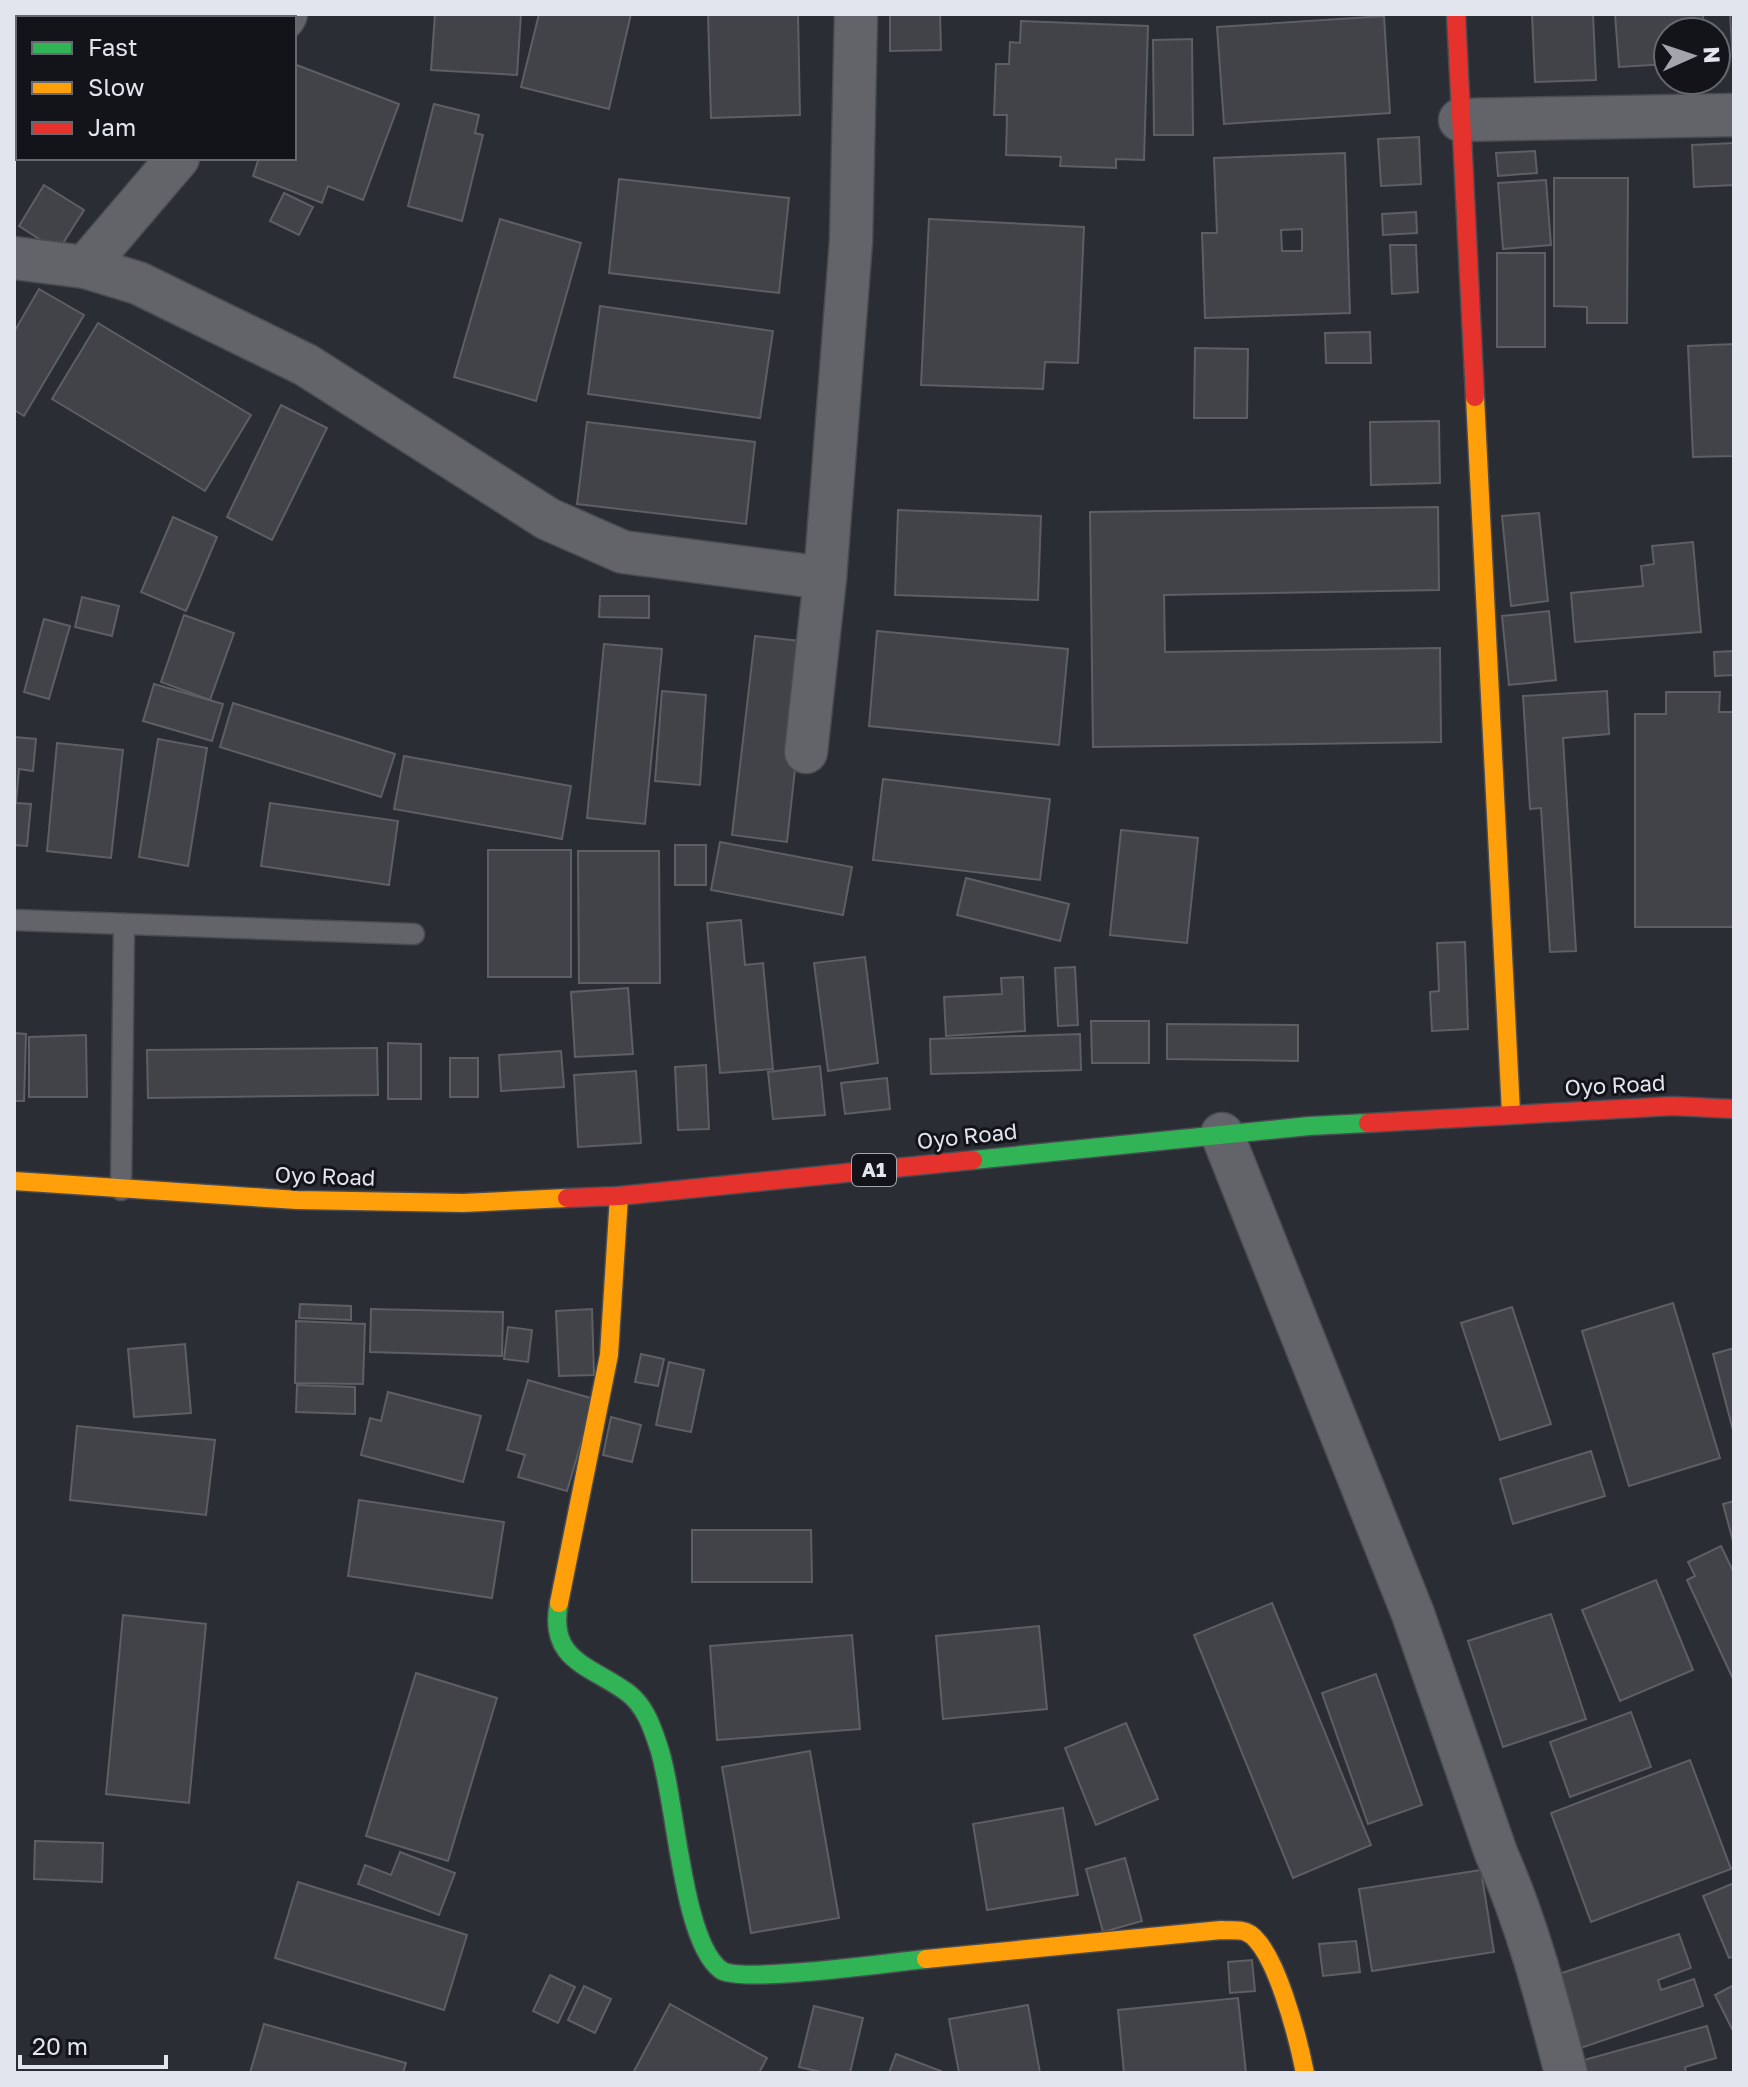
<svg xmlns="http://www.w3.org/2000/svg" width="1748" height="2087" font-family="'Golos Text',sans-serif">
  <style>
    .building { fill: #424349; stroke: #5e5e64; stroke-width: 2; fill-rule: evenodd }
    .lines { fill: none; stroke-linecap: round; stroke-linejoin: round }
    .lane-casing { stroke: #494b51; stroke-width: 23 }
    .street-casing { stroke: #494b51; stroke-width: 45 }
    .fast-casing { stroke: #494b51; stroke-width: 21 }
    .slow-casing { stroke: #494b51; stroke-width: 21 }
    .jam-casing { stroke: #494b51; stroke-width: 21 }
    .lane { stroke: #62646a; stroke-width: 20 }
    .street { stroke: #62646a; stroke-width: 42 }
    .fast { stroke: #30b455; stroke-width: 18 }
    .slow { stroke: #ff9f0a; stroke-width: 18 }
    .jam { stroke: #e5322d; stroke-width: 18 }
    .labels { text-anchor: middle; stroke-width: 6; stroke-linejoin: round; paint-order: stroke }
    .shield { fill: #121419; stroke: #a4a6ad; stroke-width: 2 }
    .shield-label { font-size: 20px; font-weight: bold; fill: #e2e5ed }
    .street-label { font-size: 22px; fill: #e2e5ed; stroke: #121419 }
  </style>
  <rect width="100%" height="100%" fill="#2a2d34"/>
  <g class="building">
    <polygon points="435,14 521,14 517,75 431,70"/>
    <polygon points="539,14 631,14 609,109 521,87"/>
    <polygon points="708,14 798,14 800,115 711,118"/>
    <polygon points="890,14 940,14 941,50 890,51"/>
    <polygon points="1532,14 1593,14 1596,80 1535,82"/>
    <polygon points="1615,14 1703,14 1704,32 1668,32 1668,64 1619,67"/>
    <polygon points="1730,14 1734,14 1733,63"/>
    <polygon points="1384,16 1390,113 1224,124 1217,27"/>
    <polygon points="1021,21 1148,26 1144,160 1116,159 1116,168 1060,166 1061,157 1006,155 1007,115 994,115 996,64 1009,64 1010,42 1020,43"/>
    <polygon points="14,29 18,33 18,62 14,66"/>
    <polygon points="1192,39 1193,135 1154,135 1153,40"/>
    <polygon points="294,64 399,104 363,200 328,186 322,203 253,176 259,158 294,158"/>
    <polygon points="434,104 479,115 475,133 483,135 462,221 408,206"/>
    <polygon points="1419,137 1421,184 1381,186 1378,139"/>
    <polygon points="1734,143 1734,185 1694,187 1692,145"/>
    <polygon points="1535,151 1537,173 1498,176 1496,153"/>
    <path d="M1345,153l5,160 -145,5 -3,-85h15l-3,-75zM1302,229v22h-20l-1,-21z"/>
    <polygon points="1554,178 1628,178 1627,323 1587,323 1587,307 1554,306"/>
    <polygon points="619,179 789,198 779,293 609,273"/>
    <polygon points="1546,180 1551,245 1503,249 1498,183"/>
    <polygon points="44,185 84,210 58,251 19,226"/>
    <polygon points="284,193 313,207 299,235 270,221"/>
    <polygon points="1416,212 1417,233 1383,235 1382,214"/>
    <polygon points="500,219 581,243 536,401 454,377"/>
    <polygon points="929,219 1084,227 1078,363 1045,362 1043,389 921,385"/>
    <polygon points="1390,245 1416,245 1418,292 1392,294"/>
    <rect x="1497" y="253" width="48" height="94"/>
    <polygon points="39,289 84,315 24,416 14,410 14,332"/>
    <polygon points="600,306 773,331 760,418 588,394"/>
    <polygon points="98,323 251,415 205,491 52,399"/>
    <polygon points="1370,332 1371,363 1326,363 1325,333"/>
    <polygon points="1734,344 1734,456 1693,457 1688,346"/>
    <polygon points="1195,348 1248,349 1247,418 1194,418"/>
    <polygon points="281,405 327,428 272,540 227,517"/>
    <polygon points="1439,421 1440,483 1371,485 1370,422"/>
    <polygon points="587,422 755,442 746,524 577,504"/>
    <polygon points="1438,507 1439,590 1164,595 1165,652 1440,648 1441,742 1093,747 1090,512"/>
    <polygon points="898,510 1041,516 1038,600 895,595"/>
    <polygon points="1539,513 1548,601 1511,606 1502,516"/>
    <polygon points="173,517 217,537 186,611 141,592"/>
    <polygon points="1693,542 1701,632 1575,642 1571,593 1643,586 1641,566 1654,564 1652,546"/>
    <polygon points="600,596 649,596 649,618 599,617"/>
    <polygon points="82,597 119,606 112,636 75,627"/>
    <polygon points="1549,611 1556,680 1509,685 1502,616"/>
    <polygon points="184,615 234,633 210,700 161,682"/>
    <polygon points="44,619 70,626 49,699 24,692"/>
    <polygon points="877,631 1068,649 1059,745 869,726"/>
    <polygon points="755,636 809,642 787,842 732,835"/>
    <polygon points="604,644 662,649 645,824 587,818"/>
    <polygon points="1734,651 1734,675 1715,676 1714,652"/>
    <polygon points="154,684 223,704 212,741 143,721"/>
    <polygon points="662,691 706,695 700,785 655,781"/>
    <polygon points="1607,691 1609,734 1563,738 1576,951 1550,952 1541,808 1530,809 1523,696"/>
    <polygon points="1666,692 1720,692 1719,712 1734,712 1734,927 1635,927 1635,714 1666,714"/>
    <polygon points="233,703 395,754 381,797 220,747"/>
    <polygon points="14,737 36,739 33,771 19,769 16,803 31,804 27,846 14,845"/>
    <polygon points="158,739 207,748 188,866 139,857"/>
    <polygon points="57,743 123,750 111,858 47,851"/>
    <polygon points="404,756 571,786 562,839 394,809"/>
    <polygon points="883,779 1050,799 1040,880 873,860"/>
    <polygon points="270,803 398,821 389,885 261,866"/>
    <polygon points="1121,830 1198,838 1187,943 1110,935"/>
    <polygon points="720,842 852,867 843,915 711,890"/>
    <rect x="675" y="845" width="31" height="40"/>
    <rect x="488" y="850" width="83" height="127"/>
    <polygon points="578,851 659,851 660,983 579,983"/>
    <polygon points="966,878 1069,904 1060,941 957,915"/>
    <polygon points="741,920 745,965 763,963 773,1069 720,1073 707,923"/>
    <polygon points="1465,942 1468,1029 1432,1031 1430,992 1439,991 1437,943"/>
    <polygon points="865,957 878,1063 828,1071 814,963"/>
    <polygon points="1075,967 1078,1025 1058,1026 1055,968"/>
    <polygon points="1023,977 1025,1031 946,1036 944,997 1002,994 1001,978"/>
    <polygon points="628,988 633,1054 575,1057 571,992"/>
    <polygon points="1091,1021 1149,1021 1149,1063 1092,1063"/>
    <polygon points="1167,1024 1298,1025 1298,1061 1167,1059"/>
    <polygon points="14,1033 26,1034 24,1101 14,1101"/>
    <polygon points="1080,1034 1081,1070 931,1074 930,1039"/>
    <polygon points="86,1035 87,1097 29,1097 29,1037"/>
    <polygon points="388,1043 421,1044 421,1099 388,1099"/>
    <polygon points="377,1048 378,1095 148,1098 147,1050"/>
    <polygon points="561,1051 564,1087 501,1091 499,1055"/>
    <rect x="450" y="1058" width="28" height="39"/>
    <polygon points="706,1065 709,1129 678,1130 675,1067"/>
    <polygon points="820,1066 825,1115 773,1119 768,1072"/>
    <polygon points="636,1071 641,1143 578,1147 574,1075"/>
    <polygon points="887,1078 890,1109 845,1114 841,1083"/>
    <polygon points="1673,1303 1720,1458 1629,1486 1582,1331"/>
    <polygon points="300,1304 351,1306 351,1320 299,1318"/>
    <polygon points="1512,1307 1551,1424 1500,1440 1461,1323"/>
    <polygon points="371,1309 503,1312 502,1356 370,1352"/>
    <polygon points="592,1309 594,1375 559,1376 556,1311"/>
    <polygon points="296,1321 365,1324 363,1384 295,1383"/>
    <polygon points="508,1327 532,1330 528,1362 504,1359"/>
    <polygon points="185,1344 191,1413 134,1417 128,1349"/>
    <polygon points="1734,1348 1734,1434 1713,1354"/>
    <polygon points="641,1354 664,1359 658,1386 635,1382"/>
    <polygon points="669,1362 704,1370 691,1432 656,1425"/>
    <polygon points="528,1380 594,1399 567,1491 518,1477 525,1455 507,1450"/>
    <polygon points="297,1385 355,1387 355,1414 296,1412"/>
    <polygon points="388,1392 481,1416 463,1482 361,1455 370,1418 381,1421"/>
    <polygon points="611,1417 641,1425 632,1462 603,1455"/>
    <polygon points="77,1426 215,1440 206,1515 70,1500"/>
    <polygon points="1591,1451 1605,1496 1513,1524 1500,1479"/>
    <polygon points="359,1500 504,1522 492,1598 348,1576"/>
    <polygon points="1734,1501 1734,1545 1723,1504"/>
    <polygon points="692,1530 811,1530 812,1582 692,1582"/>
    <polygon points="1721,1546 1734,1573 1734,1681 1687,1580 1695,1576 1688,1562"/>
    <polygon points="1656,1580 1693,1670 1620,1701 1582,1610"/>
    <polygon points="1272,1603 1371,1845 1293,1878 1194,1635"/>
    <polygon points="1551,1614 1586,1719 1503,1747 1468,1641"/>
    <polygon points="123,1615 206,1624 189,1803 106,1794"/>
    <polygon points="1039,1626 1047,1709 943,1719 936,1636"/>
    <polygon points="852,1635 860,1729 717,1740 710,1646"/>
    <polygon points="416,1673 497,1698 448,1861 366,1836"/>
    <polygon points="1376,1674 1422,1805 1368,1824 1322,1693"/>
    <polygon points="1631,1712 1651,1767 1570,1797 1550,1742"/>
    <polygon points="1126,1723 1158,1799 1096,1825 1065,1748"/>
    <polygon points="810,1751 839,1918 751,1933 722,1767"/>
    <polygon points="1690,1760 1731,1869 1591,1922 1551,1813"/>
    <polygon points="1063,1808 1078,1895 987,1910 973,1824"/>
    <polygon points="35,1841 103,1843 102,1882 34,1879"/>
    <polygon points="400,1852 455,1873 439,1915 358,1884 365,1865 391,1875"/>
    <polygon points="1125,1858 1142,1921 1103,1932 1086,1869"/>
    <polygon points="1481,1870 1494,1952 1372,1971 1359,1889"/>
    <polygon points="298,1882 467,1935 444,2010 275,1958"/>
    <polygon points="1734,1883 1734,1956 1729,1958 1703,1896"/>
    <polygon points="1679,1934 1691,1968 1658,1980 1661,1990 1694,1979 1703,2006 1572,2051 1547,1978"/>
    <polygon points="1356,1941 1360,1972 1323,1976 1319,1944"/>
    <polygon points="1252,1960 1255,1991 1230,1993 1228,1962"/>
    <polygon points="550,1975 575,1987 558,2023 533,2011"/>
    <polygon points="1734,1985 1734,2033 1715,1995"/>
    <polygon points="584,1986 611,1999 595,2033 568,2020"/>
    <polygon points="1238,1998 1246,2073 1124,2073 1118,2010"/>
    <polygon points="670,2004 767,2058 759,2073 633,2073"/>
    <polygon points="1028,2005 1040,2073 959,2073 949,2019"/>
    <polygon points="814,2006 863,2018 850,2073 825,2073 799,2067"/>
    <polygon points="264,2024 406,2063 403,2073 250,2073"/>
    <polygon points="1707,2026 1716,2058 1685,2067 1686,2073 1580,2073 1577,2062"/>
    <polygon points="896,2054 941,2071 940,2073 889,2073"/>
  </g>
  <g class="lines">
    <g class="lane-casing">
      <g id="lane">
        <polyline points="14,920 414,934"/>
        <polyline points="121,1190 124,924"/>
      </g>
    </g>
    <g class="street-casing">
      <g id="street">
        <polyline points="284,18 286,14"/>
        <polyline points="1460,120 1734,115"/>
        <polyline points="14,258 85,267 138,283 306,365 548,519 623,552 825,578"/>
        <polyline points="85,267 178,158"/>
        <polyline points="806,752 825,578 851,241 856,14"/>
        <path d="M1222,1134l191,480 83,239c31,70 51,146 70,220"/>
      </g>
    </g>
    <g class="fast-casing">
      <g id="fast">
        <polyline points="973,1160 1309,1126 1368,1123"/>
        <path d="M559,1603c-12,58 33,63 69,90 17,13 24,34 30,52 18,50 23,196 63,225 21,14 172,-8 205,-11"/>
      </g>
    </g>
    <g class="slow-casing">
      <g id="slow">
        <polyline points="1475,397 1511,1113"/>
        <polyline points="14,1181 297,1200 463,1203 567,1198"/>
        <polyline points="559,1603 609,1355 619,1196"/>
        <path d="M926,1959l295,-29c7,1 18,-1 25,2 29,11 53,111 59,141"/>
      </g>
    </g>
    <g class="jam-casing">
      <g id="jam">
        <polyline points="1456,14 1475,397"/>
        <polyline points="1368,1123 1673,1106 1734,1109"/>
        <polyline points="567,1198 619,1196 973,1160"/>
      </g>
    </g>
    <use href="#lane" class="lane"/>
    <use href="#street" class="street"/>
    <use href="#fast" class="fast"/>
    <use href="#slow" class="slow"/>
    <use href="#jam" class="jam"/>
  </g>
  <g class="labels">
    <rect class="shield" x="852" y="1154" width="44" height="32" rx="6"/>
    <g class="shield-label">
      <text x="874" y="1177">A1</text>
    </g>
    <g class="street-label">
      <text transform="translate(1615 1085) rotate(-3)" y="8">Oyo Road</text>
      <text transform="translate(967 1136) rotate(-6)" y="8">Oyo Road</text>
      <text transform="translate(325 1176) rotate(2)" y="8">Oyo Road</text>
    </g>
  </g>
  <rect width="1748" height="2087" fill="none" stroke="#e2e5ed" stroke-width="32"/>
  <rect x="16" y="16" width="280" height="144" fill="#121419" stroke="#65686e" stroke-width="2"/>
  <rect x="32" y="42" width="40" height="12" fill="#30b455" stroke="#65686e" stroke-width="2"/>
  <text x="88" y="56" font-size="24" fill="#e2e5ed">Fast</text>
  <rect x="32" y="82" width="40" height="12" fill="#ff9f0a" stroke="#65686e" stroke-width="2"/>
  <text x="88" y="96" font-size="24" fill="#e2e5ed">Slow</text>
  <rect x="32" y="122" width="40" height="12" fill="#e5322d" stroke="#65686e" stroke-width="2"/>
  <text x="88" y="136" font-size="24" fill="#e2e5ed">Jam</text>
  <g transform="translate(1692 56) rotate(87)"><circle r="38" fill="#121419" stroke="#65686e" stroke-width="2"/>
  <path d="M0-6L14 30L0 20L-14 30Z" fill="#a2a5ac"/>
  <text y="-12" font-size="22" font-weight="bold" text-anchor="middle" fill="#e2e5ed">N</text>
  </g>
  <path d="M20 2055v12h146v-12" fill="none" stroke="#e2e5ed" stroke-width="4"/>
  <text x="32" y="2055" font-size="24" fill="#e2e5ed" stroke="#121419" stroke-width="6" paint-order="stroke">20 m</text>
</svg>
